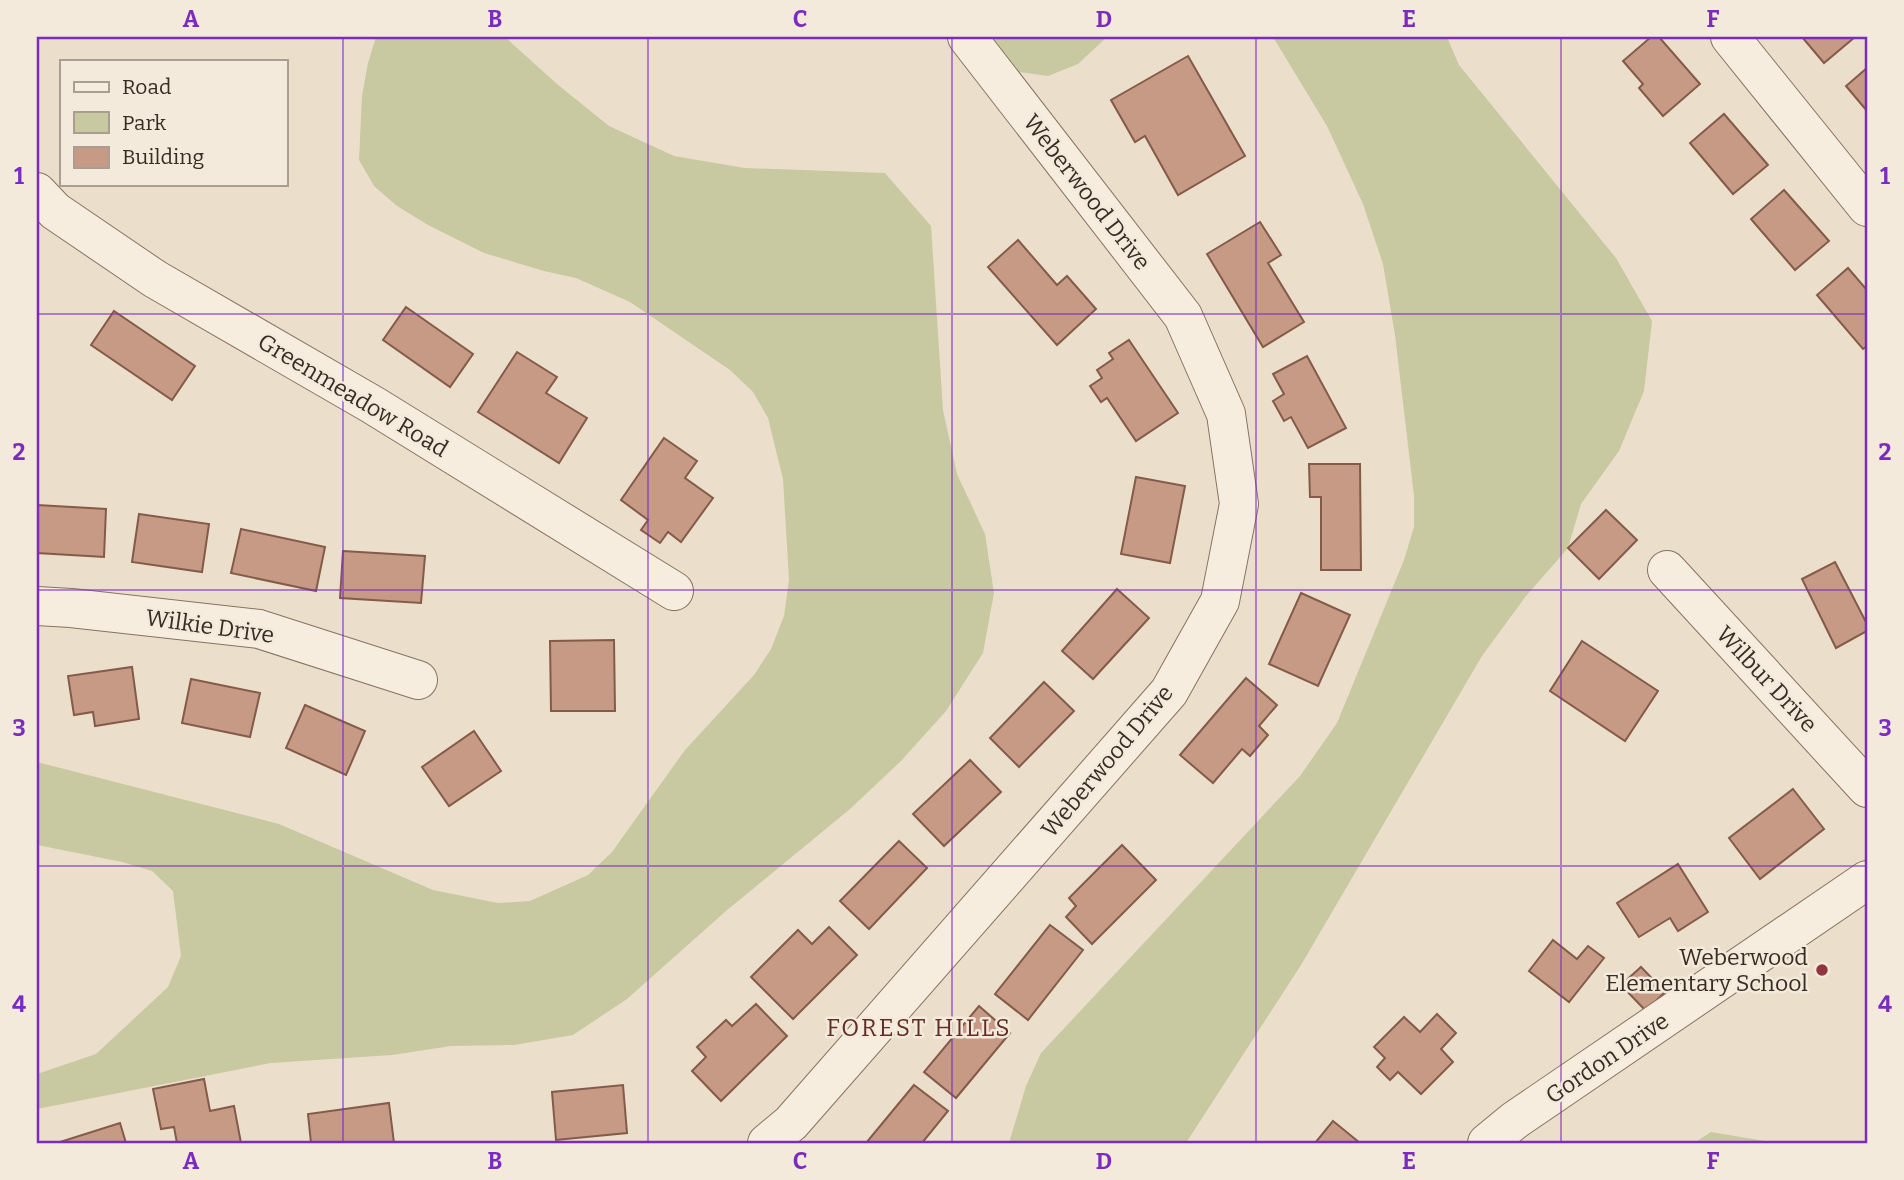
<svg xmlns="http://www.w3.org/2000/svg" width="1904" height="1180" font-family="Bitter,serif">
  <style>
    .green { fill: #c8c9a0 }
    .building { fill: #c69a85; stroke: #845b49; stroke-width: 2 }
    .lines { fill: none; stroke-linecap: round; stroke-linejoin: round }
    .minor-casing { stroke: #877261; stroke-width: 40 }
    .minor { stroke: #f7eddf; stroke-width: 38 }
    .grid { fill: none; stroke: #7b2cbf; stroke-width: 2; stroke-opacity: 0.55 }
    .poi-dot { fill: #913640; stroke: #f3eadb; stroke-width: 2.5 }
    .labels { text-anchor: middle; stroke-width: 5; stroke-linejoin: round; paint-order: stroke }
    .street-label { font-size: 23px; fill: #392c23; stroke: #f3eadb }
    .poi-label { font-size: 23px; fill: #392c23; stroke: #f3eadb; text-anchor: end }
    .neighbourhood-label { font-size: 24px; letter-spacing: 2px; fill: #622d26; stroke: #f3eadb }
    .neatline { fill: none; stroke: #7b2cbf; stroke-width: 2.5 }
    .grid-label { font-size: 23px; text-anchor: middle; font-weight: bold; fill: #7b2cbf }
  </style>
  <rect width="100%" height="100%" fill="#ebdfcc"/>
  <g class="green">
    <polygon points="376,37 505,37 557,84 609,126 674,156 745,168 885,173 931,226 943,410 957,474 985,534 994,593 983,653 946,711 901,761 850,809 726,911 627,999 573,1035 514,1045 451,1046 392,1055 271,1063 37,1109 37,1074 96,1054 168,987 181,956 173,891 152,871 122,862 37,845 37,762 279,824 433,890 498,903 530,901 588,875 612,852 685,750 754,675 771,649 784,616 789,580 783,479 768,418 753,392 730,370 630,302 576,278 544,271 484,253 428,225 397,206 374,186 359,160 362,96 368,63"/>
    <polygon points="992,37 1107,37 1078,64 1048,76 1019,72 994,43"/>
    <polygon points="1273,37 1447,37 1459,65 1616,258 1652,321 1644,391 1619,451 1581,504 1568,548 1526,596 1482,656 1301,965 1186,1143 1009,1143 1026,1086 1041,1053 1300,776 1337,723 1404,560 1414,527 1414,496 1395,335 1383,264 1363,204 1327,126"/>
    <polygon points="1711,1132 1777,1143 1694,1143"/>
  </g>
  <g class="building">
    <polygon points="1651,37 1659,37 1700,84 1663,116 1639,88 1643,84 1623,61"/>
    <polygon points="1802,37 1855,37 1824,63"/>
    <polygon points="1188,56 1245,156 1178,195 1145,136 1135,142 1111,100"/>
    <polygon points="1867,68 1867,111 1846,86"/>
    <polygon points="1724,114 1768,165 1733,194 1690,143"/>
    <polygon points="1784,190 1829,241 1795,270 1751,219"/>
    <polygon points="1260,222 1281,255 1268,263 1304,322 1263,347 1207,254"/>
    <polygon points="1018,240 1057,285 1067,276 1096,309 1057,345 988,267"/>
    <polygon points="1848,268 1867,290 1867,346 1863,349 1817,295"/>
    <polygon points="406,307 473,354 450,387 383,340"/>
    <polygon points="114,311 195,366 172,400 91,345"/>
    <polygon points="1129,340 1178,413 1136,441 1107,398 1101,402 1090,386 1102,378 1097,370 1113,359 1109,353"/>
    <polygon points="517,352 557,377 546,393 587,418 559,463 478,412"/>
    <polygon points="1307,356 1346,428 1308,448 1291,417 1284,421 1273,401 1284,394 1273,374"/>
    <polygon points="664,438 697,461 685,478 713,498 681,542 668,532 660,543 641,530 648,520 621,500"/>
    <polygon points="1309,464 1360,464 1361,570 1321,570 1321,497 1310,497"/>
    <polygon points="1136,477 1185,486 1170,563 1121,554"/>
    <polygon points="37,505 106,509 104,557 37,553"/>
    <polygon points="1606,510 1637,540 1599,579 1568,548"/>
    <polygon points="139,514 209,524 202,572 132,562"/>
    <polygon points="241,529 325,547 316,591 231,573"/>
    <polygon points="343,551 425,556 421,603 340,598"/>
    <polygon points="1835,562 1867,624 1867,631 1836,648 1802,579"/>
    <polygon points="1117,589 1149,618 1093,679 1062,651"/>
    <polygon points="1301,593 1350,615 1318,686 1269,664"/>
    <polygon points="614,640 615,711 551,711 550,641"/>
    <polygon points="1582,641 1658,691 1625,741 1550,691"/>
    <polygon points="132,667 139,719 95,726 93,712 74,715 68,676"/>
    <polygon points="1246,678 1277,705 1259,726 1268,735 1250,756 1242,749 1213,783 1180,755"/>
    <polygon points="191,679 260,693 250,737 182,723"/>
    <polygon points="1044,682 1074,711 1019,767 990,738"/>
    <polygon points="305,705 365,731 346,775 286,748"/>
    <polygon points="474,731 501,771 449,806 422,767"/>
    <polygon points="970,760 1001,792 944,846 913,814"/>
    <polygon points="1793,789 1824,829 1760,879 1729,838"/>
    <polygon points="899,841 927,868 869,929 840,901"/>
    <polygon points="1122,845 1156,880 1092,944 1066,917 1076,906 1069,898"/>
    <polygon points="1678,864 1708,912 1678,931 1670,918 1639,937 1617,903"/>
    <polygon points="1050,925 1083,950 1028,1020 995,994"/>
    <polygon points="829,927 857,955 793,1019 751,977 798,930 812,944"/>
    <polygon points="1553,940 1577,959 1588,946 1604,958 1569,1002 1529,971"/>
    <polygon points="1641,967 1665,992 1646,1011 1621,985"/>
    <polygon points="756,1004 787,1036 721,1101 692,1071 706,1057 697,1047 726,1020 732,1026"/>
    <polygon points="979,1006 1010,1033 956,1098 924,1072"/>
    <polygon points="1437,1014 1456,1033 1441,1049 1453,1062 1421,1094 1398,1072 1390,1080 1377,1067 1385,1058 1374,1047 1404,1017 1420,1032"/>
    <polygon points="204,1079 210,1111 234,1106 241,1143 177,1143 174,1127 161,1129 153,1089"/>
    <polygon points="623,1085 627,1133 556,1140 552,1092"/>
    <polygon points="914,1085 948,1111 922,1143 866,1143"/>
    <polygon points="389,1103 394,1143 311,1143 308,1114"/>
    <polygon points="1333,1121 1360,1143 1315,1143"/>
    <polygon points="120,1123 126,1143 60,1143 60,1142"/>
  </g>
  <g class="lines">
    <g class="minor-casing">
      <g id="minor">
        <polyline points="1730,37 1867,207"/>
        <polyline points="37,192 55,211 155,279 373,405 674,591"/>
        <polyline points="1667,570 1867,788"/>
        <polyline points="37,606 71,608 259,629 418,680"/>
        <polyline points="767,1143 791,1123 1169,692 1220,601 1239,504 1226,414 1183,316 967,37"/>
        <polyline points="1487,1143 1515,1120 1867,880"/>
      </g>
    </g>
    <use href="#minor" class="minor"/>
  </g>
  <path class="grid" d="M343,37v1106M648,37v1106M952,37v1106M1256,37v1106M1561,37v1106M37,314h1830M37,590h1830M37,866h1830"/>
  <circle class="poi-dot" cx="1822" cy="970" r="7"/>
  <g class="labels">
    <g class="street-label">
      <text transform="translate(1087 192) rotate(52)" y="8">Weberwood Drive</text>
      <text transform="translate(353 395) rotate(31)" y="8">Greenmeadow Road</text>
      <text transform="translate(210 626) rotate(8)" y="8">Wilkie Drive</text>
      <text transform="translate(1767 679) rotate(47)" y="8">Wilbur Drive</text>
      <text transform="translate(1107 761) rotate(-50)" y="8">Weberwood Drive</text>
      <text transform="translate(1607 1058) rotate(-34)" y="8">Gordon Drive</text>
    </g>
    <g class="poi-label">
      <text x="1808" y="965">Weberwood<tspan x="1808" dy="26">Elementary School</tspan></text>
    </g>
    <g class="neighbourhood-label">
      <text x="919" y="1036">FOREST HILLS</text>
    </g>
  </g>
  <rect width="1904" height="1180" fill="none" stroke="#f3eadb" stroke-width="77"/>
  <rect x="60" y="60" width="228" height="126" fill="#f3eadb" stroke="#a99e91" stroke-width="2"/>
  <rect x="74" y="82" width="35" height="10" fill="#f7eddf" stroke="#a99e91" stroke-width="2"/>
  <text x="122" y="94" font-size="21" fill="#392c23">Road</text>
  <rect x="74" y="112" width="35" height="21" fill="#c8c9a0" stroke="#a99e91" stroke-width="2"/>
  <text x="122" y="130" font-size="21" fill="#392c23">Park</text>
  <rect x="74" y="147" width="35" height="21" fill="#c69a85" stroke="#a99e91" stroke-width="2"/>
  <text x="122" y="164" font-size="21" fill="#392c23">Building</text>
  <rect x="38" y="38" width="1828" height="1104" class="neatline"/>
  <g class="grid-label">
    <text x="191" y="27">A</text>
    <text x="495" y="27">B</text>
    <text x="800" y="27">C</text>
    <text x="1104" y="27">D</text>
    <text x="1409" y="27">E</text>
    <text x="1713" y="27">F</text>
    <text x="19" y="184">1</text>
    <text x="1885" y="184">1</text>
    <text x="19" y="460">2</text>
    <text x="1885" y="460">2</text>
    <text x="19" y="736">3</text>
    <text x="1885" y="736">3</text>
    <text x="19" y="1012">4</text>
    <text x="1885" y="1012">4</text>
    <text x="191" y="1169">A</text>
    <text x="495" y="1169">B</text>
    <text x="800" y="1169">C</text>
    <text x="1104" y="1169">D</text>
    <text x="1409" y="1169">E</text>
    <text x="1713" y="1169">F</text>
  </g>
</svg>
